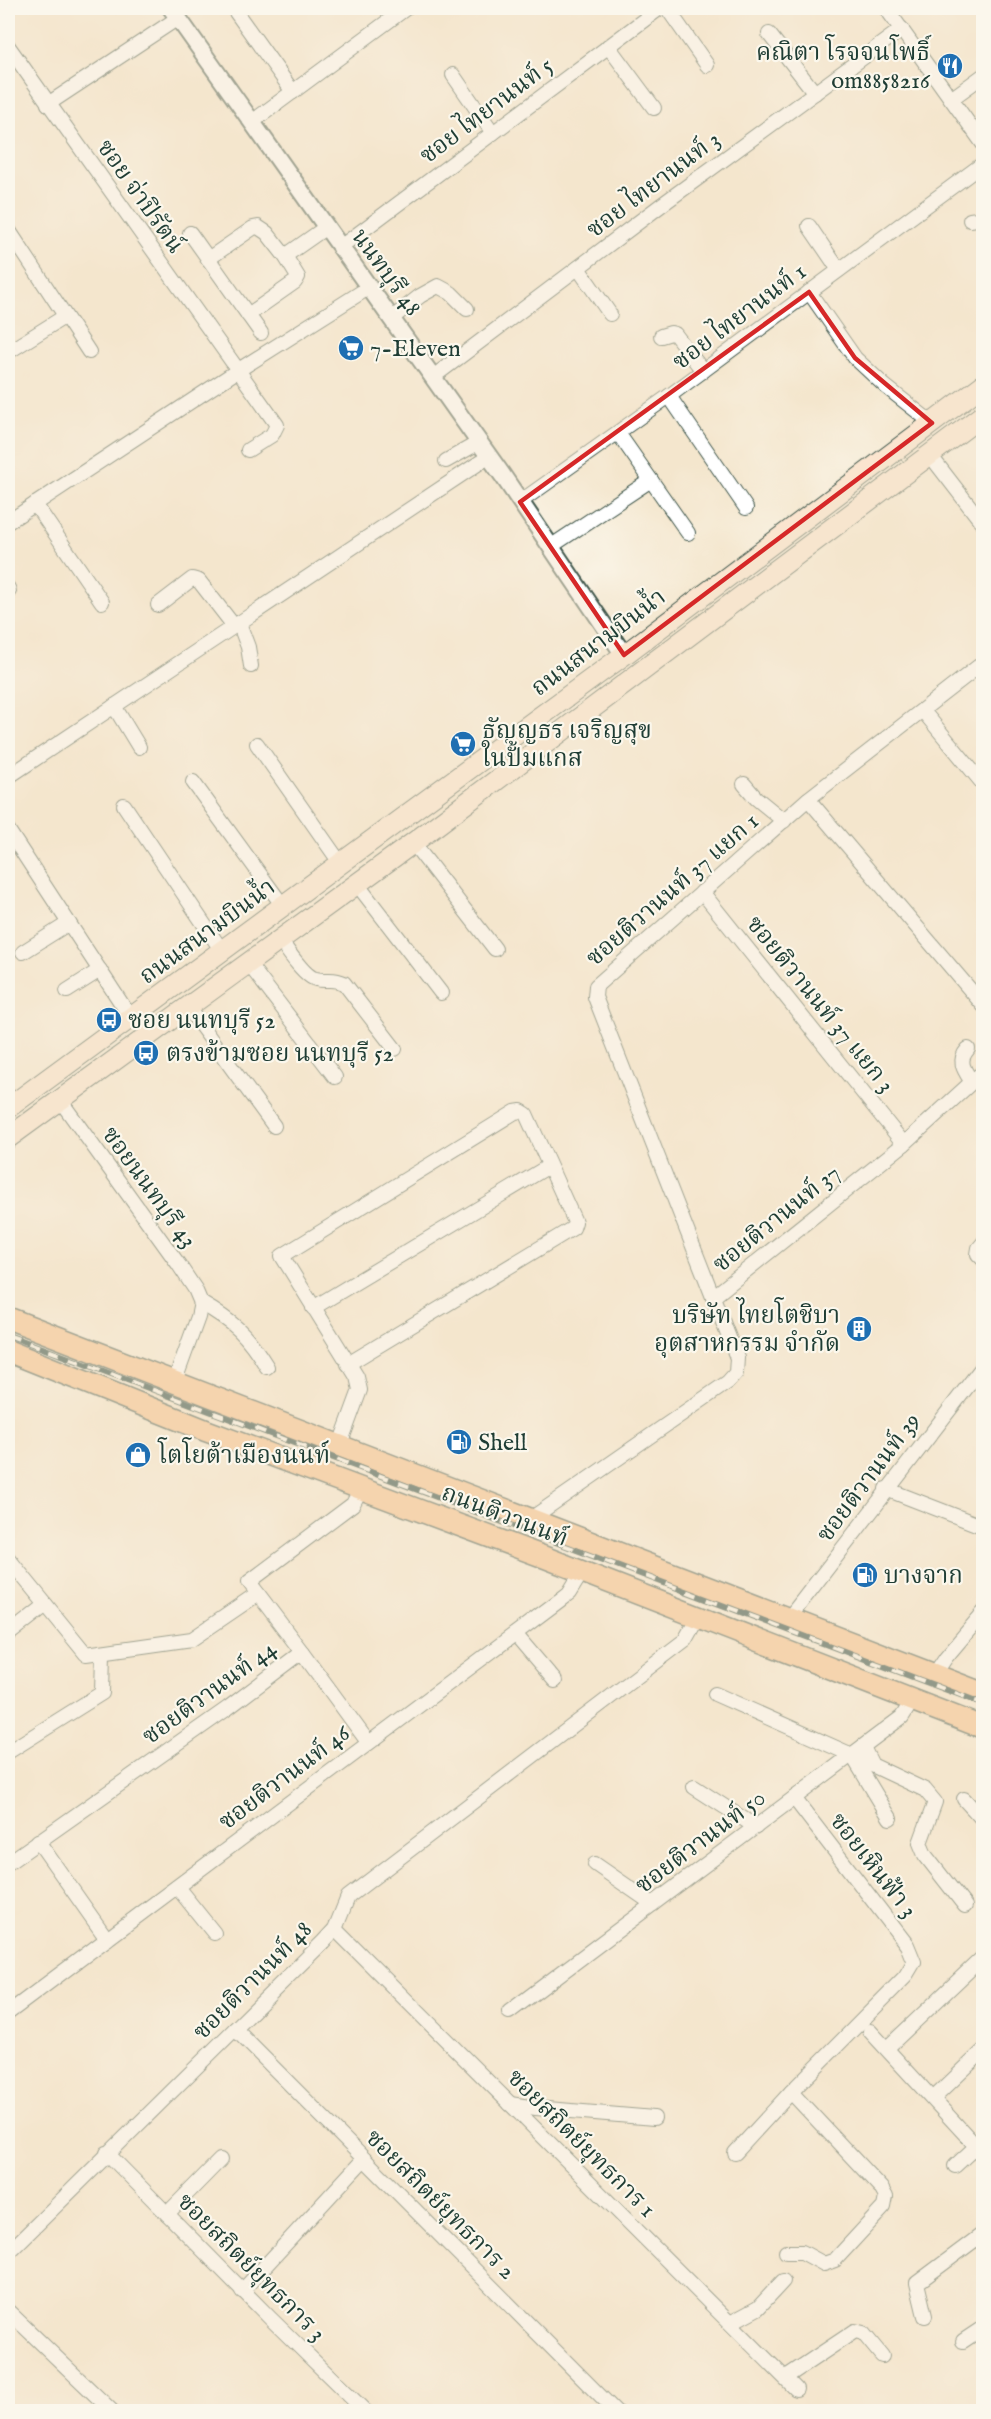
<svg xmlns="http://www.w3.org/2000/svg" width="991" height="2419" font-family="'IM FELL English','Noto Serif Thai',serif">
  <style>
    .lines { fill: none; stroke-linecap: round; stroke-linejoin: round }
    .minor-casing { stroke: #3f564b; stroke-width: 16 }
    .tertiary-casing { stroke: #3f564b; stroke-width: 20 }
    .secondary-casing { stroke: #3f564b; stroke-width: 22 }
    .primary-casing { stroke: #3f564b; stroke-width: 24 }
    .minor { stroke: #fff; stroke-width: 14 }
    .tertiary { stroke: #fff; stroke-width: 16 }
    .secondary { stroke: #fbe5cf; stroke-width: 20 }
    .primary { stroke: #f6be87; stroke-width: 21 }
    .rail-casing { stroke: #1f3d34; stroke-width: 6 }
    .rail { stroke: #fbf7ec; stroke-width: 4; stroke-dasharray: 11; stroke-linecap: butt }
    .marked { fill: none; stroke: #d62828; stroke-width: 4.5; stroke-linejoin: round }
    .labels { text-anchor: middle; stroke-width: 4.5; stroke-linejoin: round; paint-order: stroke }
    .poi-label { font-size: 24px; fill: #1f3d34; stroke: #fbf7ec; text-anchor: start }
    .street-label { font-size: 24px; fill: #1f3d34; stroke: #fbf7ec }
  </style>
  <rect width="100%" height="100%" fill="#fbf7ec"/>
  <filter id="ink" filterUnits="userSpaceOnUse"><feTurbulence type="fractalNoise" baseFrequency=".0167" numOctaves="2"/><feDisplacementMap in="SourceGraphic" scale="12" xChannelSelector="R" yChannelSelector="G"/><feConvolveMatrix kernelMatrix="1 2 1 2 8 2 1 2 1" color-interpolation-filters="sRGB"/></filter>
  <filter id="wash" filterUnits="userSpaceOnUse"><feTurbulence type="fractalNoise" baseFrequency=".008" numOctaves="4" result="noise"/><feDisplacementMap in="SourceGraphic" scale="24" xChannelSelector="R" yChannelSelector="G"/><feGaussianBlur stdDeviation="1.35" result="paint"/><feColorMatrix in="noise" values="0 0 0 0 0 0 0 0 0 0 0 0 0 0 0 0 0 1.4 0 .05"/><feComposite in="paint" operator="in"/></filter>
  <g filter="url(#wash)">
    <rect width="100%" height="100%" fill="#f4e6cd"/>
  </g>
  <g filter="url(#ink)">
    <g class="lines">
      <g class="minor-casing">
        <g id="minor">
          <polyline points="233,8 293,92"/>
          <polyline points="667,8 707,65"/>
          <polyline points="886,8 984,145"/>
          <polyline points="769,34 815,93"/>
          <polyline points="8,46 277,425 272,435 248,450"/>
          <polyline points="608,46 654,108"/>
          <polyline points="453,75 493,133"/>
          <polyline points="951,99 984,75"/>
          <polyline points="48,104 178,18"/>
          <polyline points="252,122 406,8"/>
          <polyline points="970,220 984,218"/>
          <polyline points="809,226 839,270"/>
          <polyline points="8,229 89,352"/>
          <polyline points="190,233 261,333"/>
          <polyline points="339,248 660,8"/>
          <polyline points="208,259 253,228 258,227 267,233 285,256"/>
          <polyline points="578,268 610,314"/>
          <polyline points="809,292 855,358 885,386 932,423"/>
          <polyline points="248,315 295,282 298,277 285,256 325,228"/>
          <polyline points="391,319 420,296 438,286 451,293 467,309"/>
          <polyline points="661,336 671,333 675,334 703,371"/>
          <polyline points="8,352 64,317"/>
          <polyline points="433,377 660,206 902,29"/>
          <polyline points="669,396 746,508"/>
          <polyline points="618,433 688,533"/>
          <polyline points="930,455 984,525"/>
          <polyline points="446,461 478,443"/>
          <polyline points="520,502 669,396 984,163"/>
          <polyline points="35,504 102,602"/>
          <polyline points="8,522 237,371 368,288"/>
          <polyline points="550,547 651,480"/>
          <polyline points="8,588 9,591"/>
          <polyline points="158,605 192,579 199,581 234,626"/>
          <polyline points="239,623 248,647 251,666"/>
          <polyline points="114,706 139,747"/>
          <polyline points="923,711 984,785"/>
          <polyline points="257,744 341,864"/>
          <polyline points="8,777 488,457"/>
          <polyline points="193,782 283,906"/>
          <polyline points="744,784 756,798 784,821"/>
          <polyline points="808,799 984,1006"/>
          <polyline points="124,805 222,951"/>
          <polyline points="8,830 131,1018"/>
          <polyline points="413,843 495,949"/>
          <polyline points="357,884 441,993"/>
          <polyline points="702,892 904,1144"/>
          <path d="M280,940c7,10 25,37 36,39 11,3 16,-2 28,4l51,66"/>
          <polyline points="23,952 69,923"/>
          <polyline points="248,963 335,1077"/>
          <polyline points="67,991 100,970"/>
          <polyline points="188,1008 274,1126"/>
          <path d="M968,1049c-11,12 -4,21 4,33"/>
          <polyline points="60,1100 179,1265 195,1289 201,1303"/>
          <polyline points="984,1242 979,1248 978,1254 984,1260"/>
          <polyline points="713,1297 595,997 596,986 808,799 984,662"/>
          <path d="M201,1303c33,19 46,31 66,64"/>
          <polyline points="313,1308 549,1166"/>
          <polyline points="174,1383 198,1317 201,1303"/>
          <polyline points="339,1447 360,1390 357,1377 282,1256 515,1112 521,1111 526,1114 575,1222 573,1228 348,1364"/>
          <polyline points="886,1489 984,1527"/>
          <polyline points="529,1520 728,1382 736,1373 737,1358 713,1297 904,1144 984,1071"/>
          <polyline points="8,1558 86,1654 192,1639 258,1594"/>
          <polyline points="789,1618 984,1365"/>
          <polyline points="515,1634 555,1681"/>
          <polyline points="8,1635 46,1605"/>
          <polyline points="302,1652 368,1742"/>
          <polyline points="934,1675 946,1657 984,1612"/>
          <polyline points="715,1694 852,1755 890,1818"/>
          <polyline points="863,1747 872,1765 925,1790 935,1802 920,1843 925,1855 965,1906"/>
          <polyline points="8,1752 102,1693 103,1652"/>
          <polyline points="694,1787 756,1827"/>
          <polyline points="964,1799 984,1821"/>
          <polyline points="38,1841 107,1939"/>
          <polyline points="8,1863 228,1708 302,1652 249,1582 353,1504 361,1488"/>
          <polyline points="595,1864 653,1904"/>
          <polyline points="177,1887 214,1933"/>
          <polyline points="335,1929 796,2389"/>
          <polyline points="509,2012 902,1717 912,1701"/>
          <polyline points="8,2013 560,1600 569,1593 582,1572"/>
          <polyline points="235,2029 616,2412"/>
          <polyline points="870,2031 976,2146"/>
          <polyline points="887,2048 984,1956"/>
          <polyline points="934,2098 984,2050"/>
          <polyline points="510,2104 536,2108 654,2118"/>
          <polyline points="107,2153 270,2318 366,2412"/>
          <polyline points="735,2153 791,2092 905,1977 914,1962 907,1945 794,1798"/>
          <polyline points="955,2166 984,2139"/>
          <polyline points="167,2214 220,2160"/>
          <polyline points="786,2252 802,2252 824,2264 835,2260 884,2207 886,2197 881,2188 791,2092"/>
          <polyline points="8,2253 323,1942 335,1929 348,1897 685,1640 698,1617"/>
          <polyline points="242,2291 364,2159"/>
          <polyline points="8,2311 113,2412"/>
          <polyline points="925,2316 917,2283 984,2233"/>
          <polyline points="732,2322 758,2308 783,2281"/>
          <polyline points="963,2341 984,2327"/>
          <polyline points="786,2377 855,2331 863,2333 882,2356"/>
        </g>
      </g>
      <g class="tertiary-casing">
        <polyline id="tertiary" points="171,8 503,476 624,655"/>
      </g>
      <g class="secondary-casing">
        <g id="secondary">
          <polyline points="8,1108 624,655 984,384"/>
          <polyline points="8,1138 413,843 984,414"/>
        </g>
      </g>
      <g class="primary-casing">
        <g id="primary">
          <polyline points="8,1318 984,1694"/>
          <polyline points="8,1351 207,1431 544,1557 984,1728"/>
        </g>
      </g>
      <use href="#minor" class="minor"/>
      <use href="#tertiary" class="tertiary"/>
      <use href="#secondary" class="secondary"/>
      <use href="#primary" class="primary"/>
      <g class="rail-casing">
        <polyline id="rail" points="8,1335 984,1704"/>
      </g>
      <use href="#rail" class="rail"/>
    </g>
  </g>
  <path d="M0 0H991V2419H0ZM809,292l46,66 77,65 -308,232 -104,-153z" fill="#f4e6cd" fill-opacity=".55" fill-rule="evenodd"/>
  <path class="marked" d="M809,292l46,66 77,65 -308,232 -104,-153z"/>
  <defs>
    <g id="restaurant-disc" transform="scale(1.35)"><circle r="9.5" fill="#1f6fb2" stroke="#fbf7ec"/><path d="M-5-6h1v4h1v-4h1v4h1v-4h1v5L-1.5 .5V6h-2V.5L-5-1ZM5-6V6H3V1.5H1.5Q1.5-4 5-6Z" fill="#fff"/></g>
    <g id="supermarket-disc" transform="scale(1.35)"><circle r="9.5" fill="#1f6fb2" stroke="#fbf7ec"/><path d="M-6-5.5h2.5l.6 2H6L4.5 2H-2.5L-4.4-4H-6ZM-1.5 3.2a1.3 1.3 0 1 0 .1 0ZM3 3.2a1.3 1.3 0 1 0 .1 0Z" fill="#fff"/></g>
    <g id="bus-disc" transform="scale(1.35)"><circle r="9.5" fill="#1f6fb2" stroke="#fbf7ec"/><path d="M-5-6H5V4H4V6H2V4H-2V6H-4V4H-5ZM-3.5-4V0h7V-4ZM-3.5 1.2v1.5H-2V1.2ZM2 1.2v1.5H3.5V1.2Z" fill="#fff"/></g>
    <g id="building-disc" transform="scale(1.35)"><circle r="9.5" fill="#1f6fb2" stroke="#fbf7ec"/><path d="M-4-6H4V6H1V3H-1V6H-4ZM-2.5-4.3h1.7v1.8h-1.7ZM.8-4.3h1.7v1.8H.8ZM-2.5-1h1.7V.8h-1.7ZM.8-1h1.7V.8H.8Z" fill="#fff"/></g>
    <g id="fuel-disc" transform="scale(1.35)"><circle r="9.5" fill="#1f6fb2" stroke="#fbf7ec"/><path d="M-5.5-6h7V0h2V4h1.3V-2.5L3-4.5l.8-.8L6-3V5H2.5V1h-1V6h-7ZM-4.2-4.7v3.2H.2V-4.7Z" fill="#fff"/></g>
    <g id="shop-disc" transform="scale(1.35)"><circle r="9.5" fill="#1f6fb2" stroke="#fbf7ec"/><path d="M-5-2.5h2.3a2.7 3.5 0 0 1 5.4 0H5L5.5 6h-11ZM-1.5-2.5h3a1.5 2.3 0 0 0-3 0Z" fill="#fff"/></g>
  </defs>
  <g fill-rule="evenodd">
    <use href="#restaurant-disc" x="950" y="66"/>
    <use href="#supermarket-disc" x="351" y="348"/>
    <use href="#supermarket-disc" x="463" y="744"/>
    <use href="#bus-disc" x="109" y="1020"/>
    <use href="#bus-disc" x="146" y="1053"/>
    <use href="#building-disc" x="859" y="1329"/>
    <use href="#fuel-disc" x="459" y="1442"/>
    <use href="#shop-disc" x="138" y="1455"/>
    <use href="#fuel-disc" x="865" y="1575"/>
  </g>
  <g class="labels">
    <g class="poi-label">
      <text x="930" y="60" text-anchor="end">คณิตา โรจจนโพธิ์<tspan x="930" dy="28">om8858216</tspan></text>
      <text x="370" y="356">7-Eleven</text>
      <text x="482" y="738">ธัญญธร เจริญสุข<tspan x="482" dy="28">ในปั้มแกส</tspan></text>
      <text x="128" y="1028">ซอย นนทบุรี 52</text>
      <text x="166" y="1061">ตรงข้ามซอย นนทบุรี 52</text>
      <text x="840" y="1323" text-anchor="end">บริษัท ไทยโตชิบา<tspan x="840" dy="28">อุตสาหกรรม จำกัด</tspan></text>
      <text x="478" y="1450">Shell</text>
      <text x="158" y="1463">โตโยต้าเมืองนนท์</text>
      <text x="884" y="1583">บางจาก</text>
    </g>
    <g class="street-label">
      <text transform="translate(486 110) rotate(-37)" y="8">ซอย ไทยานนท์ 5</text>
      <text transform="translate(653 184) rotate(-37)" y="8">ซอย ไทยานนท์ 3</text>
      <text transform="translate(141 196) rotate(55)" y="8">ซอย จ่าปิรัตน์</text>
      <text transform="translate(387 272) rotate(54)" y="8">นนทบุรี 48</text>
      <text transform="translate(739 316) rotate(-37)" y="8">ซอย ไทยานนท์ 1</text>
      <text transform="translate(598 642) rotate(-37)" y="8">ถนนสนามบินน้ำ</text>
      <text transform="translate(672 889) rotate(-41)" y="8">ซอยติวานนท์ 37 แยก 1</text>
      <text transform="translate(207 931) rotate(-36)" y="8">ถนนสนามบินน้ำ</text>
      <text transform="translate(821 1004) rotate(51)" y="8">ซอยติวานนท์ 37 แยก 3</text>
      <text transform="translate(150 1187) rotate(54)" y="8">ซอยนนทบุรี 43</text>
      <text transform="translate(776 1218) rotate(-39)" y="8">ซอยติวานนท์ 37</text>
      <text transform="translate(868 1477) rotate(-53)" y="8">ซอยติวานนท์ 39</text>
      <text transform="translate(505 1515) rotate(21)" y="8">ถนนติวานนท์</text>
      <text transform="translate(209 1692) rotate(-36)" y="8">ซอยติวานนท์ 44</text>
      <text transform="translate(284 1777) rotate(-37)" y="8">ซอยติวานนท์ 46</text>
      <text transform="translate(700 1841) rotate(-37)" y="8">ซอยติวานนท์ 50</text>
      <text transform="translate(874 1865) rotate(52)" y="8">ซอยเหินฟ้า 3</text>
      <text transform="translate(252 1980) rotate(-45)" y="8">ซอยติวานนท์ 48</text>
      <text transform="translate(582 2143) rotate(45)" y="8">ซอยสถิตย์ยุทธการ 1</text>
      <text transform="translate(441 2204) rotate(45)" y="8">ซอยสถิตย์ยุทธการ 2</text>
      <text transform="translate(252 2267) rotate(45)" y="8">ซอยสถิตย์ยุทธการ 3</text>
    </g>
  </g>
  <rect width="991" height="2419" fill="none" stroke="#fbf7ec" stroke-width="30"/>
</svg>
